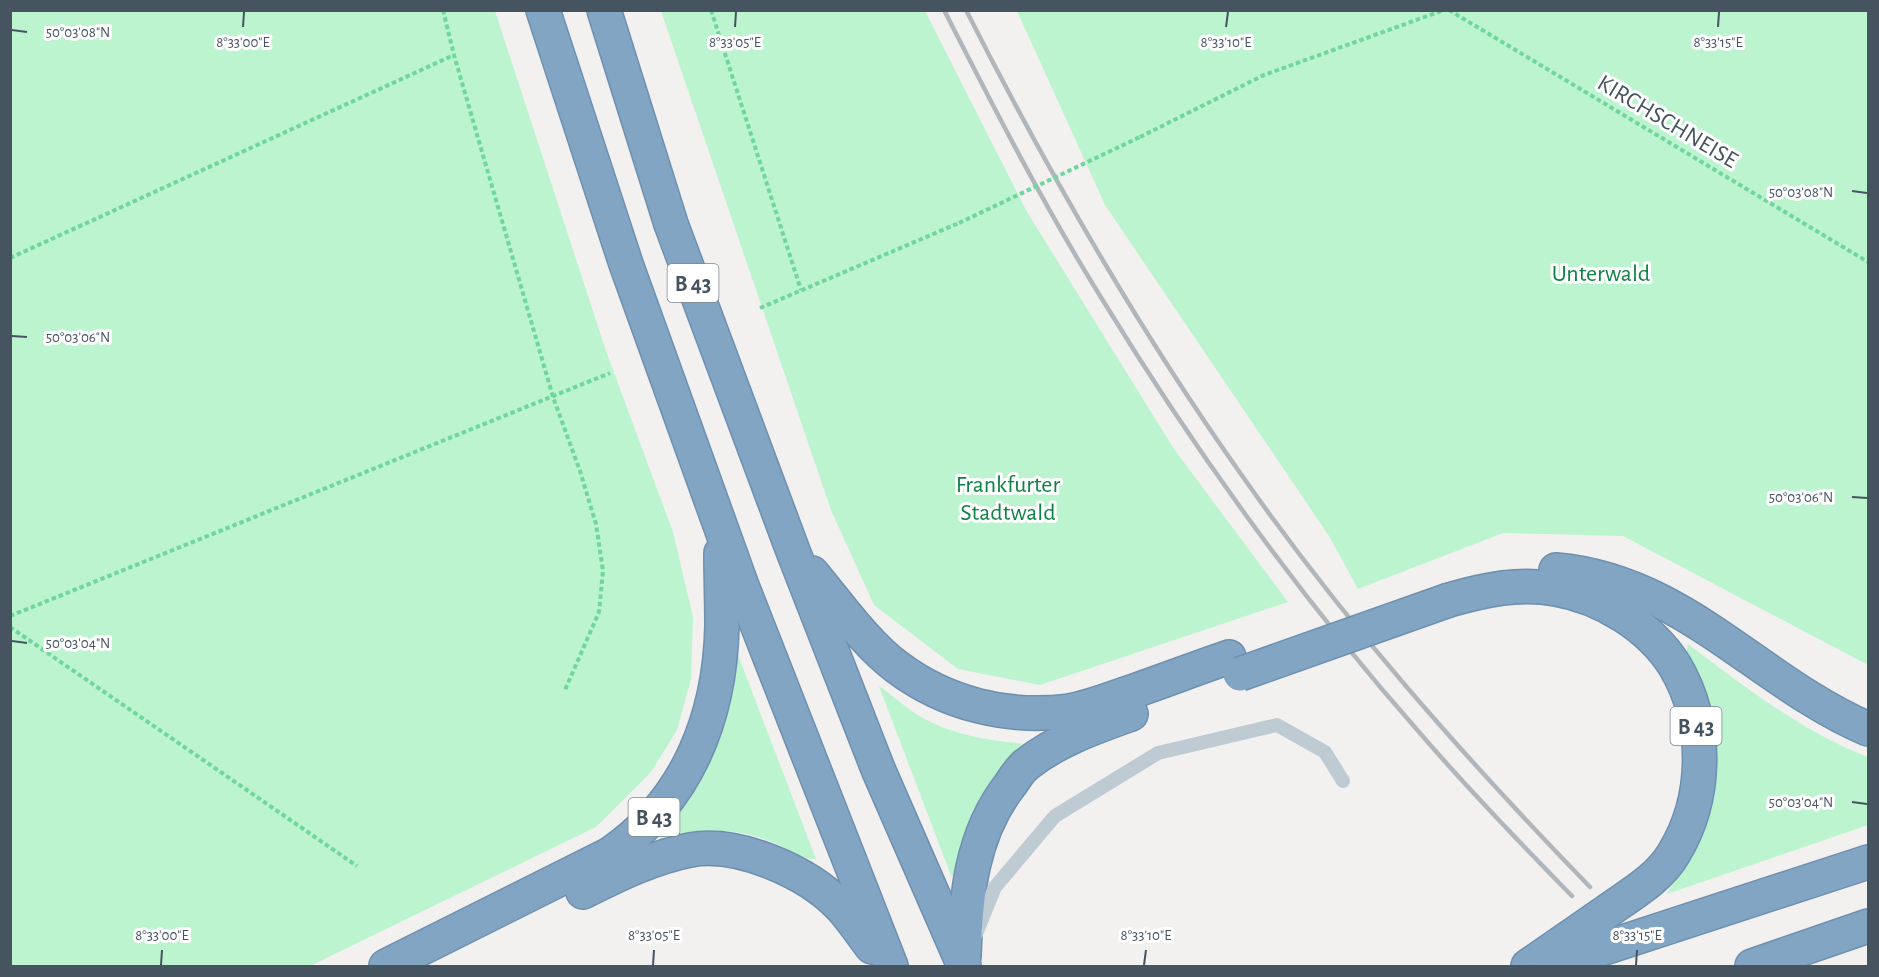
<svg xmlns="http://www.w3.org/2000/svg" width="1879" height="977" font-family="'Alegreya Sans',sans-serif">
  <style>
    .green { fill: #bbf4cf }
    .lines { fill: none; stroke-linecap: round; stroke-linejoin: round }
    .highway-casing { stroke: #6e90b0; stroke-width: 36 }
    .path { stroke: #6fd69f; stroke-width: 4; stroke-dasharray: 4.5 3; stroke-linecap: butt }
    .lane { stroke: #bfcbd3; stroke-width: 14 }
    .highway { stroke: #83a5c4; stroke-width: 33 }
    .rail { stroke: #b1b6bb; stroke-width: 4.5 }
    .highway-bridge-casing { stroke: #6e90b0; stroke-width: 36; stroke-linecap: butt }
    .path-bridge { stroke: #6fd69f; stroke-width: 4; stroke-dasharray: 4.5 3; stroke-linecap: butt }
    .highway-bridge { stroke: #83a5c4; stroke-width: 33 }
    .ticks { fill: none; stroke: #465460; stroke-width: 2 }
    .labels { text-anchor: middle; stroke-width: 6; stroke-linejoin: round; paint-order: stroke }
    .shield { fill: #fff; stroke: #7e8790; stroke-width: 1.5 }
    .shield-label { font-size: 22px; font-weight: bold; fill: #465460 }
    .street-label { font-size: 24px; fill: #465460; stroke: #fff }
    .park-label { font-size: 24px; fill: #0d8444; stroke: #fff }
    .ticks-label { font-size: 15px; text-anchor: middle; fill: #465460; stroke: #fff; stroke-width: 6; stroke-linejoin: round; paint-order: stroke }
  </style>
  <rect width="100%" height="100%" fill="#f3f0f0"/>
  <g class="green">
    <polygon points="10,11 495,11 606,351 673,532 693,617 691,679 677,730 651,772 596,827 310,966 11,966"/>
    <polygon points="661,11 925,11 1027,212 1174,449 1288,602 1040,685 958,669 874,605 831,510"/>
    <polygon points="1017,11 1868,11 1868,665 1623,536 1503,533 1358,589 1329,536 1105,205"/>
    <path d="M1688,644c51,39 119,91 180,113v68l-201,69 27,-48 -8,-191z"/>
    <path d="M735,647l81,212c-16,1 -29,-11 -44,-17 -43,-17 -68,-11 -111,-2l-4,-6 21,-22 23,-36z"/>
    <path d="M879,686c14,10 27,22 42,31 31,18 70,24 105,27l-14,13 -52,98 -8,23z"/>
  </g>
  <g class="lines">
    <g class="highway-casing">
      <g id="highway">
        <polyline points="543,10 626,264 742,586 891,966"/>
        <polyline points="604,10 671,224 793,551 878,769 964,966"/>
        <path d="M1556,570c127,11 202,112 312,159"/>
        <path d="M812,573c26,31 53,70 85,94 49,37 111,52 172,44 22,-4 44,-13 65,-20 32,-11 63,-23 95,-34"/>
        <path d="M1449,600c35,-10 70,-18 107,-11 46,8 94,37 119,77 33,56 33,131 -1,187 -15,26 -43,41 -68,59 -26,18 -52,36 -78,54"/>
        <path d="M583,892c34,-17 70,-35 107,-42 48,-9 118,22 151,57 11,12 21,27 31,40"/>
        <path d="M964,956c2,-60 7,-121 46,-171 5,-7 10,-16 17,-21 30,-24 68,-37 104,-50"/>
        <path d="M386,966l224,-112c77,-53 110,-136 112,-228 0,-24 -1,-49 -1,-73"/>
        <polyline points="1549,966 1868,862"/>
        <polyline points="1752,966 1868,926"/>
      </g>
    </g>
    <g class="path">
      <polyline points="443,10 454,55 553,397 580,471 596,524 603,571 599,612 565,690"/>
      <polyline points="711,10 801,290"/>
      <polyline points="1449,10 1868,262"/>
      <polyline points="1140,137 1264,75 1444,10"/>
      <polyline points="10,258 454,55"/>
      <polyline points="760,308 959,223"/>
      <polyline points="10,616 610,373"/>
      <polyline points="10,627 357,866"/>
    </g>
    <polyline class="lane" points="976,934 995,887 1055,816 1158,753 1277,725 1325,752 1343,781"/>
    <use href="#highway" class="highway"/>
    <g class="rail">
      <path d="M944,10c50,98 100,196 158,289 93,152 199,299 317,433 49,57 101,111 153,164"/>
      <path d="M966,10c82,162 172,319 277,467 103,147 222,281 347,410"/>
    </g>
    <g class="highway-bridge-casing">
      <polyline id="highway-bridge" points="1240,674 1449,600"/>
    </g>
    <polyline class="path-bridge" points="959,223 1140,137"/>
    <use href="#highway-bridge" class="highway-bridge"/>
  </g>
  <path class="ticks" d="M243,27l1,-15M735,27l1,-15M1226,27l2,-15M1718,27l1,-15M12,30l15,2M1852,191l15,2M12,336l15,1M1852,497l15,1M12,641l15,2M1852,802l15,2M161,965l1,-15M653,965l1,-15M1144,965l2,-15M1636,965l1,-15"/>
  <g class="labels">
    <g class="shield">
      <rect x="667.5" y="264" width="51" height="38" rx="4.5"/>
      <rect x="1670.5" y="707" width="51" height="38" rx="4.5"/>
      <rect x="628.5" y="798" width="51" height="38" rx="4.5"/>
    </g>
    <g class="shield-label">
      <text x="693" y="291">B 43</text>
      <text x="1696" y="734">B 43</text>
      <text x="654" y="825">B 43</text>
    </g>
    <g class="street-label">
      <text transform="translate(1668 121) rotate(31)" y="8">KIRCHSCHNEISE</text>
    </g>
    <g class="park-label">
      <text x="1601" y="281">Unterwald</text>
      <text x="1008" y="492">Frankfurter<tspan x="1008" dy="28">Stadtwald</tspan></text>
    </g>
  </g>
  <g class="ticks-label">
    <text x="78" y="37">50°03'08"N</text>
    <text x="243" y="47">8°33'00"E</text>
    <text x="735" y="47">8°33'05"E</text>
    <text x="1226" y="47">8°33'10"E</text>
    <text x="1718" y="47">8°33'15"E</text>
    <text x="1801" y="197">50°03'08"N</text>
    <text x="78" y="342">50°03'06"N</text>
    <text x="1801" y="502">50°03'06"N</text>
    <text x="78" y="648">50°03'04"N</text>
    <text x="1801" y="807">50°03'04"N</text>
    <text x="162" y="940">8°33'00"E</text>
    <text x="654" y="940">8°33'05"E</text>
    <text x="1146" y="940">8°33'10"E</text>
    <text x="1637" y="940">8°33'15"E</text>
  </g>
  <rect width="1879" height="977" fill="none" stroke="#465460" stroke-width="24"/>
</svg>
